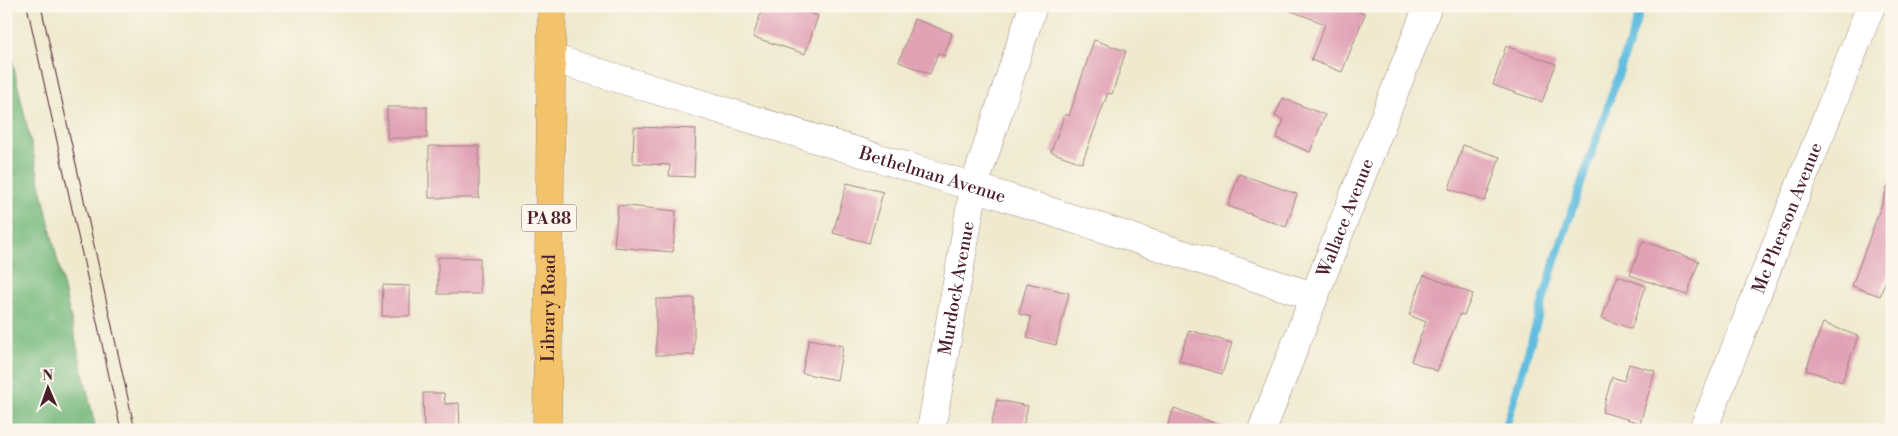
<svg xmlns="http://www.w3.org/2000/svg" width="1898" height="436" font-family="'Libre Bodoni',serif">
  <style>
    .forest { fill: #74b87c; stroke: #5f6c54 }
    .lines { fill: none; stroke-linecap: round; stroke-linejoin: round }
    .stream { stroke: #61bddf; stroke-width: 8 }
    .building { fill: #e1a2b6 }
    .minor-casing { stroke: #9c847c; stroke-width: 29 }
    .major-casing { stroke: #9c847c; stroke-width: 29 }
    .minor { stroke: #fff; stroke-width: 28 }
    .major { stroke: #f2c36a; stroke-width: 28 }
    .tram { stroke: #4a1f2b; stroke-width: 1 }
    .labels { text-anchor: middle; stroke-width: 5; stroke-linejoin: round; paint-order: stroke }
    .shield { fill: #fbf7ec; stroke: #7f6065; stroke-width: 1 }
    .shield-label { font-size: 16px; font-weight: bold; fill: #4a1f2b }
    .street-label { font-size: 18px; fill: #4a1f2b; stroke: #fbf7ec }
  </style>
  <rect width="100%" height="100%" fill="#fbf7ec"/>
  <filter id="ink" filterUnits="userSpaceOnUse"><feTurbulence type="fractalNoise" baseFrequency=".02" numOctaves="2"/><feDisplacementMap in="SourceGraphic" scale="10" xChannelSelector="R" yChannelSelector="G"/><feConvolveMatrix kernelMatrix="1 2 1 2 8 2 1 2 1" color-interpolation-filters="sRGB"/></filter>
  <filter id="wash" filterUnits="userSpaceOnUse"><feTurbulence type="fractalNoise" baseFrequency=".0096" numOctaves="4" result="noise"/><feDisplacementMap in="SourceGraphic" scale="20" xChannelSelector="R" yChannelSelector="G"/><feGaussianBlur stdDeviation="1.12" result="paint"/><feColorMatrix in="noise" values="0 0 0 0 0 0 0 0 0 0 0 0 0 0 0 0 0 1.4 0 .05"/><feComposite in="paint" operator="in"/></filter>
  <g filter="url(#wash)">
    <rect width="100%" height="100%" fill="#efe9ce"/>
    <polygon class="forest" points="6,33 96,430 6,430"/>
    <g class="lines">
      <polyline class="stream" points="1505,430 1555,260 1642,6"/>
    </g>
    <g id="blocks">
      <g class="building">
        <polygon points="763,6 790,6 818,16 805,54 753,37"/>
        <polygon points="1284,6 1345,6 1365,14 1342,72 1311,60 1325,24 1284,8"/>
        <polygon points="914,19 952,33 944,56 938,53 930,74 899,62"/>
        <polygon points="1094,40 1126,51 1112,94 1108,93 1082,163 1051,152 1065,114 1069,116"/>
        <polygon points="1506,46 1556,64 1542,102 1493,85"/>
        <polygon points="1283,98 1325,115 1310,152 1276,138 1284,120 1275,116"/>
        <rect x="387" y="107" width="40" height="31"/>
        <polygon points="634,127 696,129 694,177 669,176 670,165 633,163"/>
        <polygon points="1463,145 1500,157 1485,201 1449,189"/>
        <rect x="429" y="146" width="50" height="52"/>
        <polygon points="1239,174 1297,194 1286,227 1228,206"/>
        <polygon points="847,183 883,192 869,243 833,233"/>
        <polygon points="1889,184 1892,185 1892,263 1880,296 1852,286"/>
        <polygon points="618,205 676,211 673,252 614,247"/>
        <polygon points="1643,241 1699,261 1687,295 1630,275"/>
        <polygon points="438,257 480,258 480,294 438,294"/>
        <polygon points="1424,275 1473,294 1464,315 1460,314 1437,371 1411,361 1426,322 1409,315"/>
        <polygon points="1618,276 1646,286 1631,329 1602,318"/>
        <polygon points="1027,283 1069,293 1056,345 1027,338 1031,317 1019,314"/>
        <polygon points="383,285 410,286 410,316 382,316"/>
        <polygon points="694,298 694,355 656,355 656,299"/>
        <polygon points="1823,323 1858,336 1842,382 1806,370"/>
        <polygon points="1189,330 1232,343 1222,374 1179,361"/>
        <polygon points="809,339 843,346 837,380 802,373"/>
        <polygon points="1629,364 1655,371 1640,423 1602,412 1612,377 1624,381"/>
        <polygon points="423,393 444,393 445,404 459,403 460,430 424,430"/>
        <polygon points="997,400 1028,406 1022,430 990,430"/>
        <polygon points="1174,408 1227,428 1226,430 1166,430"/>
      </g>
    </g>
  </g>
  <g filter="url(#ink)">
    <use href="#blocks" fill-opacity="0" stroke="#9c847c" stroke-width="1"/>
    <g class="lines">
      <g class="minor-casing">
        <g id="minor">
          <path id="s1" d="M551,58l423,129 339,109"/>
          <path id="s2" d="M931,430l43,-243 59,-181"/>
          <path id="s3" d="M1262,430l166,-424"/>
          <path id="s4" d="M1703,430l168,-424"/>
        </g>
      </g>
      <g class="major-casing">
        <g id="major">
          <path id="s5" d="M547,430l5,-424"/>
        </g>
      </g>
      <use href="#minor" class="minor"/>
      <use href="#major" class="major"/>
      <g class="tram">
        <polyline points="27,6 121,430"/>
        <polyline points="41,6 135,430"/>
      </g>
    </g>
  </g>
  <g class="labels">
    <rect class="shield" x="521.5" y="204.5" width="55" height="27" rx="4"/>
    <g class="shield-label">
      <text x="549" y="224">PA 88</text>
    </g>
    <g class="street-label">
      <text dy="6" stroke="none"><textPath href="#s1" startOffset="399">Bethelman Avenue</textPath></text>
      <text dy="6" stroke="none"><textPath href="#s3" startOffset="228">Wallace Avenue</textPath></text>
      <text dy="6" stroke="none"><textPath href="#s4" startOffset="228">Mc Pherson Avenue</textPath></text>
      <text dy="6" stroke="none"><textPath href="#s2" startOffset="144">Murdock Avenue</textPath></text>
      <text dy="6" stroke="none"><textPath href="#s5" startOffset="122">Library Road</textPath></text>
    </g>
  </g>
  <rect width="1898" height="436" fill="none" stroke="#fbf7ec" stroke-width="25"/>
  <g transform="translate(48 388) rotate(358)" stroke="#fbf7ec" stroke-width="4" paint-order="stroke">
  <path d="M0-4L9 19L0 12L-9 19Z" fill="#4a1f2b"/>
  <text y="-8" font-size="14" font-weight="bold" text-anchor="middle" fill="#4a1f2b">N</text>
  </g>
</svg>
